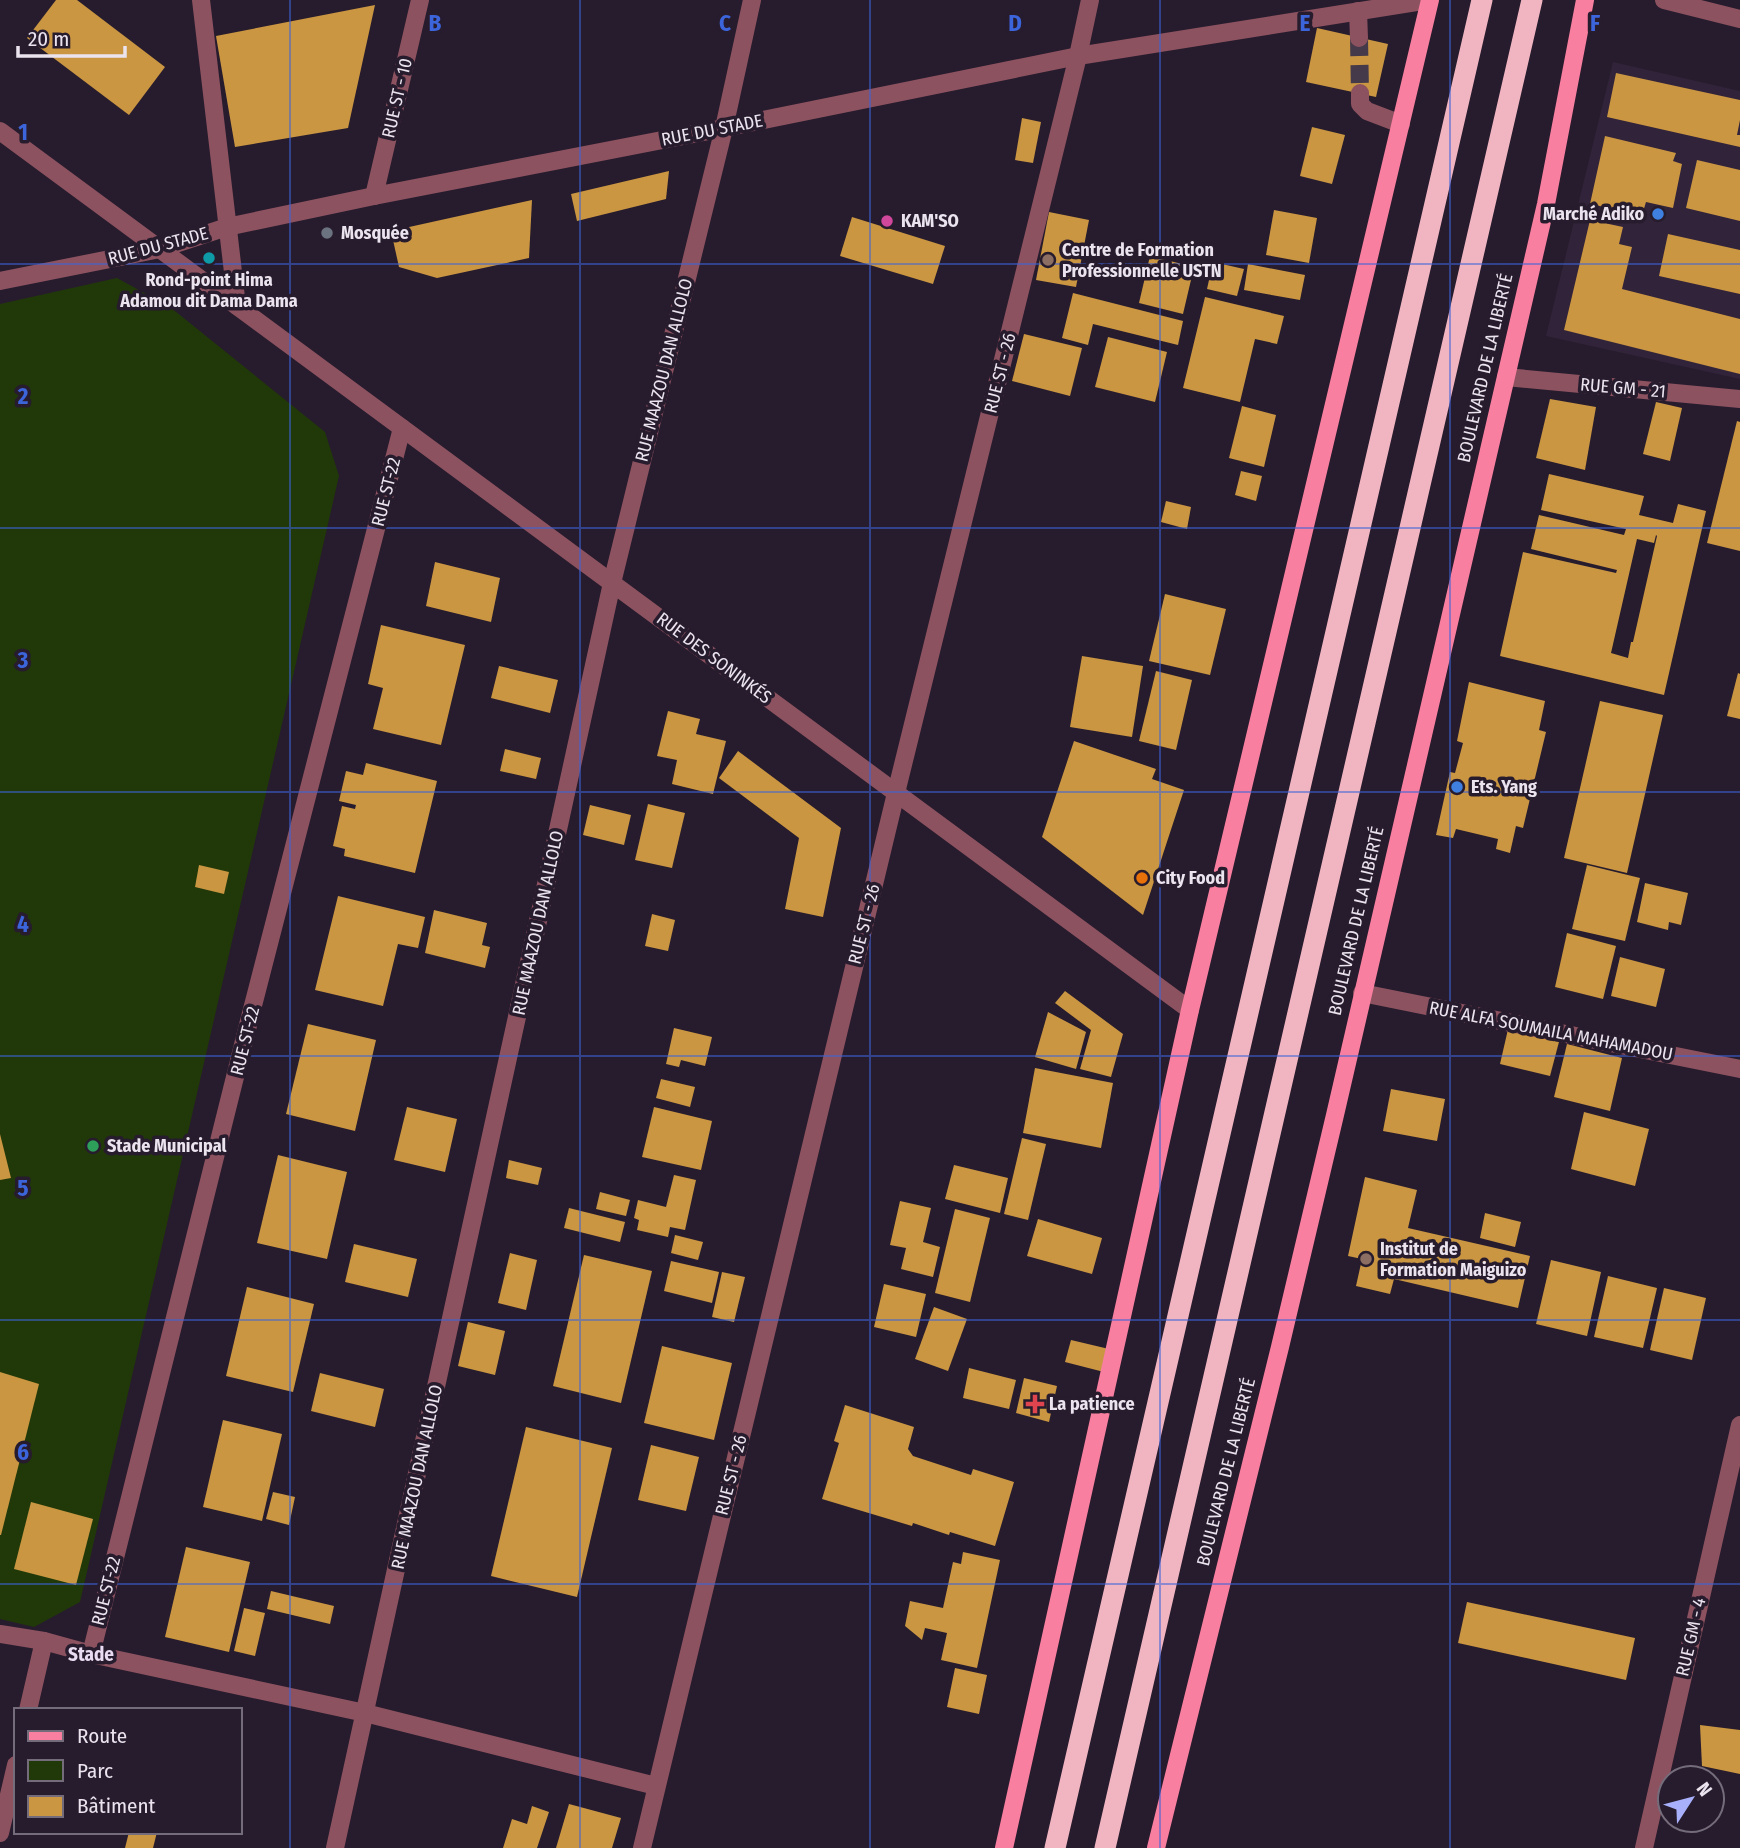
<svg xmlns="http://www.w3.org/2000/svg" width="1740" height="1848" font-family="'Fira Sans Condensed',sans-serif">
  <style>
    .built { fill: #312339 }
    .green { fill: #213909 }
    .building { fill: #ca9642; fill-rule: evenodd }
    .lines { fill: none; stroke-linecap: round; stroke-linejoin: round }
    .minor-tunnel { stroke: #443a4a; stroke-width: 18; stroke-dasharray: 18 9; stroke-linecap: butt }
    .minor { stroke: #8d5260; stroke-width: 18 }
    .major { stroke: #f97fa0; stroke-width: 18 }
    .highway { stroke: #f1b5c2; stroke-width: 21 }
    .grid { fill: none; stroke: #3c64db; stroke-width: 2; stroke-opacity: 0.55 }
    .shop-dot { fill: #3f7fe0; stroke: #271c2d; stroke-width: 2.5 }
    .hotel-dot { fill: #d1479c; stroke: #271c2d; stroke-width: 2.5 }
    .worship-dot { fill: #6b7280; stroke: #271c2d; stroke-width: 2.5 }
    .culture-dot { fill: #0f9aa8; stroke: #271c2d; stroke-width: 2.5 }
    .education-dot { fill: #8d6e63; stroke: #271c2d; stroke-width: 2.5 }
    .food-dot { fill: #e8710a; stroke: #271c2d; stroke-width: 2.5 }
    .leisure-dot { fill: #2e9e5b; stroke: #271c2d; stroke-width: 2.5 }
    .health-dot { fill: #e0444e; stroke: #271c2d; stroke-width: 2.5 }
    .labels { text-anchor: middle; stroke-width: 7; stroke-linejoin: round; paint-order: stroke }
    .street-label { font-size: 18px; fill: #ebe4ef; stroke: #271c2d }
    .poi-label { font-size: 18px; font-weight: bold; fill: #ebe4ef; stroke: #271c2d; text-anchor: start }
    .neighbourhood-label { font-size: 19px; font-weight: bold; fill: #eadcf2; stroke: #271c2d }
    .grid-label { font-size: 23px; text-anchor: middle; font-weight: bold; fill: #3c64db; stroke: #271c2d; stroke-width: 7; stroke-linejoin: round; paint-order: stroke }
  </style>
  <rect width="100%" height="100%" fill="#271c2d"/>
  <polygon class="built" points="1613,62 1740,91 1740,379 1546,336"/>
  <polygon class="green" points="117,278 170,307 325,432 339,476 80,1602 34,1627 0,1619 0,304"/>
  <g class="building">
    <polygon points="56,0 77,0 165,67 129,115 27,38"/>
    <polygon points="375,5 348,128 235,147 216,36"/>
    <polygon points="1317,28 1388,44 1376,97 1306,82"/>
    <polygon points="1616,73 1740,100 1740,120 1737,135 1740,135 1740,147 1607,117"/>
    <polygon points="1022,118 1041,122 1033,163 1015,160"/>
    <polygon points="1312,127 1345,135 1332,184 1300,176"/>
    <polygon points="1605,136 1676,153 1673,161 1682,164 1673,208 1646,202 1642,215 1590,204"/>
    <polygon points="1697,160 1740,170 1740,221 1686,208"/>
    <polygon points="669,171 666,199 577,221 571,194"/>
    <polygon points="532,200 529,258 437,278 399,267 391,231"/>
    <polygon points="1274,210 1317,218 1309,263 1266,255"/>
    <polygon points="1049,212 1089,220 1076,287 1036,280"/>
    <polygon points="852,217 945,246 933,284 840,256"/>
    <polygon points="1590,220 1623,227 1619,244 1632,247 1622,289 1740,319 1740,374 1564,330"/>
    <polygon points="1668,234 1740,250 1740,294 1659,276"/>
    <polygon points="1150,256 1194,267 1183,314 1139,303"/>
    <polygon points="1213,262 1244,269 1237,296 1207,289"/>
    <polygon points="1248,264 1305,275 1300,300 1244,290"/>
    <polygon points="1073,293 1183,321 1178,345 1093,324 1088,345 1062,338"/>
    <polygon points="1205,297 1284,316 1277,344 1255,339 1240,402 1183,388"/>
    <polygon points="1024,334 1082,348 1070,396 1012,381"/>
    <polygon points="1108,337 1167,352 1155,402 1095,387"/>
    <polygon points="1550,399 1596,407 1585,470 1536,458"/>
    <polygon points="1656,402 1682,408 1670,461 1643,454"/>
    <polygon points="1242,406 1276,415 1264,467 1229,458"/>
    <polygon points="1737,421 1740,422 1740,551 1707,543"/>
    <polygon points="1241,471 1262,476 1256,501 1235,495"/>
    <path d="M1549,474l95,22 -5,19 34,8 5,-19 28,7 -42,184 -164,-39 23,-104 93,21 1,-3 -86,-21 8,-34 85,20 2,-6 -85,-19zM1656,535l1,1 -24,106h-2l-3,16 -17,-5 26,-114 17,4z"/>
    <polygon points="1166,501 1191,507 1187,529 1161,522"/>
    <polygon points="435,562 500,578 491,622 426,606"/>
    <polygon points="1165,594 1226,609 1210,675 1149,661"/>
    <polygon points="381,625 465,645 441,745 373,729 383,688 368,684"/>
    <polygon points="1082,656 1143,666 1132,737 1070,727"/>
    <polygon points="499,666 558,680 550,713 491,698"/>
    <polygon points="1156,671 1192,680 1176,750 1139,741"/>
    <polygon points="1738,673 1740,674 1740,719 1727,716"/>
    <polygon points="1469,682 1545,701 1539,730 1546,732 1523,828 1516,826 1510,853 1496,849 1498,839 1456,829 1453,838 1436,835 1450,772 1455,773 1463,743 1457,741"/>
    <polygon points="1600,701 1663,715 1627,873 1564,858"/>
    <polygon points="668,711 700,719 696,734 726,741 713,794 672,784 677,760 657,756"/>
    <polygon points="1074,741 1156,769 1152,779 1184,790 1143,915 1042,837"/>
    <polygon points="505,749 541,758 536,779 500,771"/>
    <polygon points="738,751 841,828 823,917 785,909 799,838 719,778"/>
    <polygon points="366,763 437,781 415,873 344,856 345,849 333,846 342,806 355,809 356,805 339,801 346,771 363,775"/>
    <polygon points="648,804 685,813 672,868 635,860"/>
    <polygon points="590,805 631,815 624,845 583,835"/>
    <polygon points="199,865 229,872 224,894 195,887"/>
    <polygon points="1587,865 1640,878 1625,941 1572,929"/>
    <polygon points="1645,883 1688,893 1681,925 1669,922 1668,930 1637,922"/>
    <polygon points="338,896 425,917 418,948 398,944 383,1006 315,990"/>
    <polygon points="434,910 487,923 482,945 490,947 485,968 425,953"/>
    <polygon points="652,914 675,920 668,951 645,946"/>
    <polygon points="1567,933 1616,946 1603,999 1555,987"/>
    <polygon points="1620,957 1665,969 1656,1007 1611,996"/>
    <polygon points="1065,991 1123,1034 1111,1077 1080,1069 1091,1030 1055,1003"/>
    <polygon points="1048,1012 1086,1032 1076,1069 1035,1057"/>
    <polygon points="308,1024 376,1040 355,1131 286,1114"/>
    <polygon points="1509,1025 1560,1038 1550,1076 1500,1064"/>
    <polygon points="674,1028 712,1037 705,1066 681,1060 679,1067 666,1064"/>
    <polygon points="1567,1044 1622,1058 1610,1111 1554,1097"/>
    <polygon points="1035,1068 1113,1083 1101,1148 1023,1133"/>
    <polygon points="661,1079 695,1087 690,1107 656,1098"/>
    <polygon points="1391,1089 1445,1099 1437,1141 1383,1131"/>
    <polygon points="407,1107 457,1119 445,1172 394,1160"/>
    <polygon points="654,1107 712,1121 701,1170 642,1157"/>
    <polygon points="1584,1112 1649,1129 1635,1186 1571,1169"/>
    <polygon points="0,1134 11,1178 0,1180"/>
    <polygon points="1022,1138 1046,1144 1028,1220 1004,1214"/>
    <polygon points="278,1155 347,1172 327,1259 257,1243"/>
    <polygon points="509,1160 542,1168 538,1185 506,1178"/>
    <polygon points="954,1165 1008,1178 1000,1213 945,1199"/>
    <polygon points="674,1175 696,1180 685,1230 670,1227 668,1237 637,1230 639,1220 634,1218 638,1200 666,1207"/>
    <polygon points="1365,1177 1417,1190 1408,1228 1530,1256 1518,1308 1394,1279 1390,1294 1356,1286 1362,1259 1348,1256"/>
    <polygon points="600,1192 630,1200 626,1216 596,1209"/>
    <polygon points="900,1201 931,1208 923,1242 940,1247 933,1277 901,1269 906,1248 890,1245"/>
    <polygon points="569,1208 625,1222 620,1242 564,1228"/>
    <polygon points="955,1209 990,1218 970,1302 935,1293"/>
    <polygon points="1485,1213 1521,1222 1515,1247 1480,1238"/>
    <polygon points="1038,1219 1102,1238 1092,1274 1027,1256"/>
    <polygon points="675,1235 703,1242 698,1260 671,1253"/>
    <polygon points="354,1244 417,1259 408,1297 345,1282"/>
    <polygon points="510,1253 537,1260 526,1310 498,1303"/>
    <polygon points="584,1255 652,1271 621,1403 553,1386"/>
    <polygon points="1551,1260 1601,1272 1587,1336 1536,1324"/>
    <polygon points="671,1261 719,1272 712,1303 664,1291"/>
    <polygon points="722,1272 745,1277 734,1322 712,1317"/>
    <polygon points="1608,1276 1657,1288 1643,1348 1594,1337"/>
    <polygon points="884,1284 926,1294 916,1337 874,1327"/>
    <polygon points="247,1287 314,1304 293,1392 226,1376"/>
    <polygon points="1664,1288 1706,1298 1692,1360 1650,1350"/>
    <polygon points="934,1307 967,1319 948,1371 915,1359"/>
    <polygon points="468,1322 505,1331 495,1375 458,1366"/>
    <polygon points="1071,1340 1109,1349 1104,1372 1065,1362"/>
    <polygon points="662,1346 732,1363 714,1440 644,1423"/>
    <polygon points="969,1368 1016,1380 1009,1409 963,1398"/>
    <polygon points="0,1372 39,1384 1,1535 0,1535"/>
    <polygon points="320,1373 384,1389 375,1427 311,1411"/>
    <polygon points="1024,1378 1057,1386 1049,1422 1016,1413"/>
    <polygon points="845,1405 914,1427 908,1449 913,1456 971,1475 973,1469 1014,1482 995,1546 950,1532 949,1535 913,1523 912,1526 822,1499 839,1443 834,1441"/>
    <polygon points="223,1420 282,1434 262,1521 203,1507"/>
    <polygon points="526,1427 612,1448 577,1597 491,1576"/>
    <polygon points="651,1445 699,1457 686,1511 638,1500"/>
    <polygon points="273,1492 295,1497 289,1525 266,1519"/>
    <polygon points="31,1502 93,1519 76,1585 14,1569"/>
    <polygon points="186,1547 250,1562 229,1652 165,1637"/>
    <polygon points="963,1552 1000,1560 977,1668 941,1660 947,1633 925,1628 922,1640 905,1626 910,1601 943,1608 953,1562 961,1564"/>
    <polygon points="271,1591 334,1606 330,1624 267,1609"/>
    <polygon points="1467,1602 1635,1638 1626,1680 1458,1643"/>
    <polygon points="244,1608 265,1613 255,1656 234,1651"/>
    <polygon points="955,1668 987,1675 979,1714 947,1707"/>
    <polygon points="1700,1725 1740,1730 1740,1774 1702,1766"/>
    <polygon points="569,1804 621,1818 612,1848 556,1848"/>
    <polygon points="532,1806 549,1812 537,1848 503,1848 512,1819 527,1824"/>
    <polygon points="129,1832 157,1832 153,1848 125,1848"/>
  </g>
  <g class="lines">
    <polyline class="minor-tunnel" points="1359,38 1360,93"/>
    <g class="minor">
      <polyline points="201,0 237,306"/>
      <polyline points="1664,0 1740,19"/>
      <polyline points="1358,11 1359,38"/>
      <polyline points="1360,93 1360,104 1367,111 1401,124"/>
      <polyline points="0,131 1190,1010"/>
      <polyline points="374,196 420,0"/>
      <polyline points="0,281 160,249 227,227 374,196 724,128 1078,56 1429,0"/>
      <polyline points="1506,377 1740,399"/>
      <polyline points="1362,993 1740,1069"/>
      <polyline points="0,1634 44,1641 91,1654 365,1713 656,1786"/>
      <polyline points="91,1654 248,1025 402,428"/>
      <polyline points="28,1710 44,1641"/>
      <polyline points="0,1833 16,1765"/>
      <polyline points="335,1848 612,583 724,128 752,0"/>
      <polyline points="642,1848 896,793 1078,56 1090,0"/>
      <polyline points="1644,1848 1740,1425"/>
    </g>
    <g class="major">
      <polyline points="1004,1848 1190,1010 1430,0"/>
      <polyline points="1156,1848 1280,1347 1335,1115 1546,204 1585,0"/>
    </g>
    <g class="highway">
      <polyline points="1055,1848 1482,0"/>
      <polyline points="1105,1848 1532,0"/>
    </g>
  </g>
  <path class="grid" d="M290,0v1848M580,0v1848M870,0v1848M1160,0v1848M1450,0v1848M0,264h1740M0,528h1740M0,792h1740M0,1056h1740M0,1320h1740M0,1584h1740"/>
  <g class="shop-dot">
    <circle cx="1658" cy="214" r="7"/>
    <circle cx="1457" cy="787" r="7"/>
  </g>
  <circle class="hotel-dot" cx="887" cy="221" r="7"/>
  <circle class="worship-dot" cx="327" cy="233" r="7"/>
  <circle class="culture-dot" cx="209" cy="258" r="7"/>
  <g class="education-dot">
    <circle cx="1048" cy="260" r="7"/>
    <circle cx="1366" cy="1259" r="7"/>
  </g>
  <circle class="food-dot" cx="1142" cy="878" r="7"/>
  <circle class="leisure-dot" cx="93" cy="1146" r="7"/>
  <path class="health-dot" d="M1031.5 1393.5h7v7h7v7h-7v7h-7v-7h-7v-7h7z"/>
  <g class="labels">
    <g class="street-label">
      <text transform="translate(397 98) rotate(-77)" y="6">RUE ST - 10</text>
      <text transform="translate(712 130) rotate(-11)" y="6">RUE DU STADE</text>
      <text transform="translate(158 246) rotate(-15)" y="6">RUE DU STADE</text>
      <text transform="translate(1485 368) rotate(-77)" y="6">BOULEVARD DE LA LIBERTÉ</text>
      <text transform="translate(664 370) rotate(-76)" y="6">RUE MAAZOU DAN ALLOLO</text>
      <text transform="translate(1000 373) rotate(-76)" y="6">RUE ST - 26</text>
      <text transform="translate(1623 388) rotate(5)" y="6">RUE GM - 21</text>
      <text transform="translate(386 492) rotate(-76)" y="6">RUE ST-22</text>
      <text transform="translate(714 658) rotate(37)" y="6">RUE DES SONINKÉS</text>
      <text transform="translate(1356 921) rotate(-77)" y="6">BOULEVARD DE LA LIBERTÉ</text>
      <text transform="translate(538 923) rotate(-78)" y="6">RUE MAAZOU DAN ALLOLO</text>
      <text transform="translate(864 924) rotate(-76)" y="6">RUE ST - 26</text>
      <text transform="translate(1551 1031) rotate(11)" y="6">RUE ALFA SOUMAILA MAHAMADOU</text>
      <text transform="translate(245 1041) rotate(-76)" y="6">RUE ST-22</text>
      <text transform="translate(1226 1472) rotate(-76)" y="6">BOULEVARD DE LA LIBERTÉ</text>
      <text transform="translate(731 1475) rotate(-76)" y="6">RUE ST - 26</text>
      <text transform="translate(417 1477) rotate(-78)" y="6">RUE MAAZOU DAN ALLOLO</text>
      <text transform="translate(106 1591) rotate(-76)" y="6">RUE ST-22</text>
      <text transform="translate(1691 1637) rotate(-77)" y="6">RUE GM - 4</text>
    </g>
    <g class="poi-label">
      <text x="1644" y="220" text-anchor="end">Marché Adiko</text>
      <text x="901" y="227">KAM'SO</text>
      <text x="341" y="239">Mosquée</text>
      <text x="1062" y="256">Centre de Formation<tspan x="1062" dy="21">Professionnelle USTN</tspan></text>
      <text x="209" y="286" text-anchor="middle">Rond-point Hima<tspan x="209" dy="21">Adamou dit Dama Dama</tspan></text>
      <text x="1471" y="793">Ets. Yang</text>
      <text x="1156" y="884">City Food</text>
      <text x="107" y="1152">Stade Municipal</text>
      <text x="1380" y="1255">Institut de<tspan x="1380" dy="21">Formation Maiguizo</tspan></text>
      <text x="1049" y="1410">La patience</text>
    </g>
    <g class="neighbourhood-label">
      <text x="91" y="1661">Stade</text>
    </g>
  </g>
  <g class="grid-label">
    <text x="435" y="31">B</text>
    <text x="725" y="31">C</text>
    <text x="1015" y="31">D</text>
    <text x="1305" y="31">E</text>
    <text x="1595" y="31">F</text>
    <text x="23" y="140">1</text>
    <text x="23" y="404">2</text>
    <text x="23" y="668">3</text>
    <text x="23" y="932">4</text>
    <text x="23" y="1196">5</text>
    <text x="23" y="1460">6</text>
  </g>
  <rect x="14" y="1708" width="228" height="126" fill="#271c2d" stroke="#756c7b" stroke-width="2"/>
  <rect x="28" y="1731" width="35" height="10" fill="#f97fa0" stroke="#756c7b" stroke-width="2"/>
  <text x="77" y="1743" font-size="21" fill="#ebe4ef">Route</text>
  <rect x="28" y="1760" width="35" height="21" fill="#213909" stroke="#756c7b" stroke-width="2"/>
  <text x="77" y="1778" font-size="21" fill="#ebe4ef">Parc</text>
  <rect x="28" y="1796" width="35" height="21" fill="#ca9642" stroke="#756c7b" stroke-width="2"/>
  <text x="77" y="1813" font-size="21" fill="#ebe4ef">Bâtiment</text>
  <g transform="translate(1691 1799) rotate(54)"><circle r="33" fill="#271c2d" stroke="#756c7b" stroke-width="2"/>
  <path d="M0-5L12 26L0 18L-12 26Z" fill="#a8b0fc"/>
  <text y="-10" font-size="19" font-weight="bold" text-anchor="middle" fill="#ebe4ef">N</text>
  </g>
  <path d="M18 46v10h107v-10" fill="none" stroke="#ebe4ef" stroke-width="3.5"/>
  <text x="28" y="46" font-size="21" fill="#ebe4ef" stroke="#271c2d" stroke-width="5" paint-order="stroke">20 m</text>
</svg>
